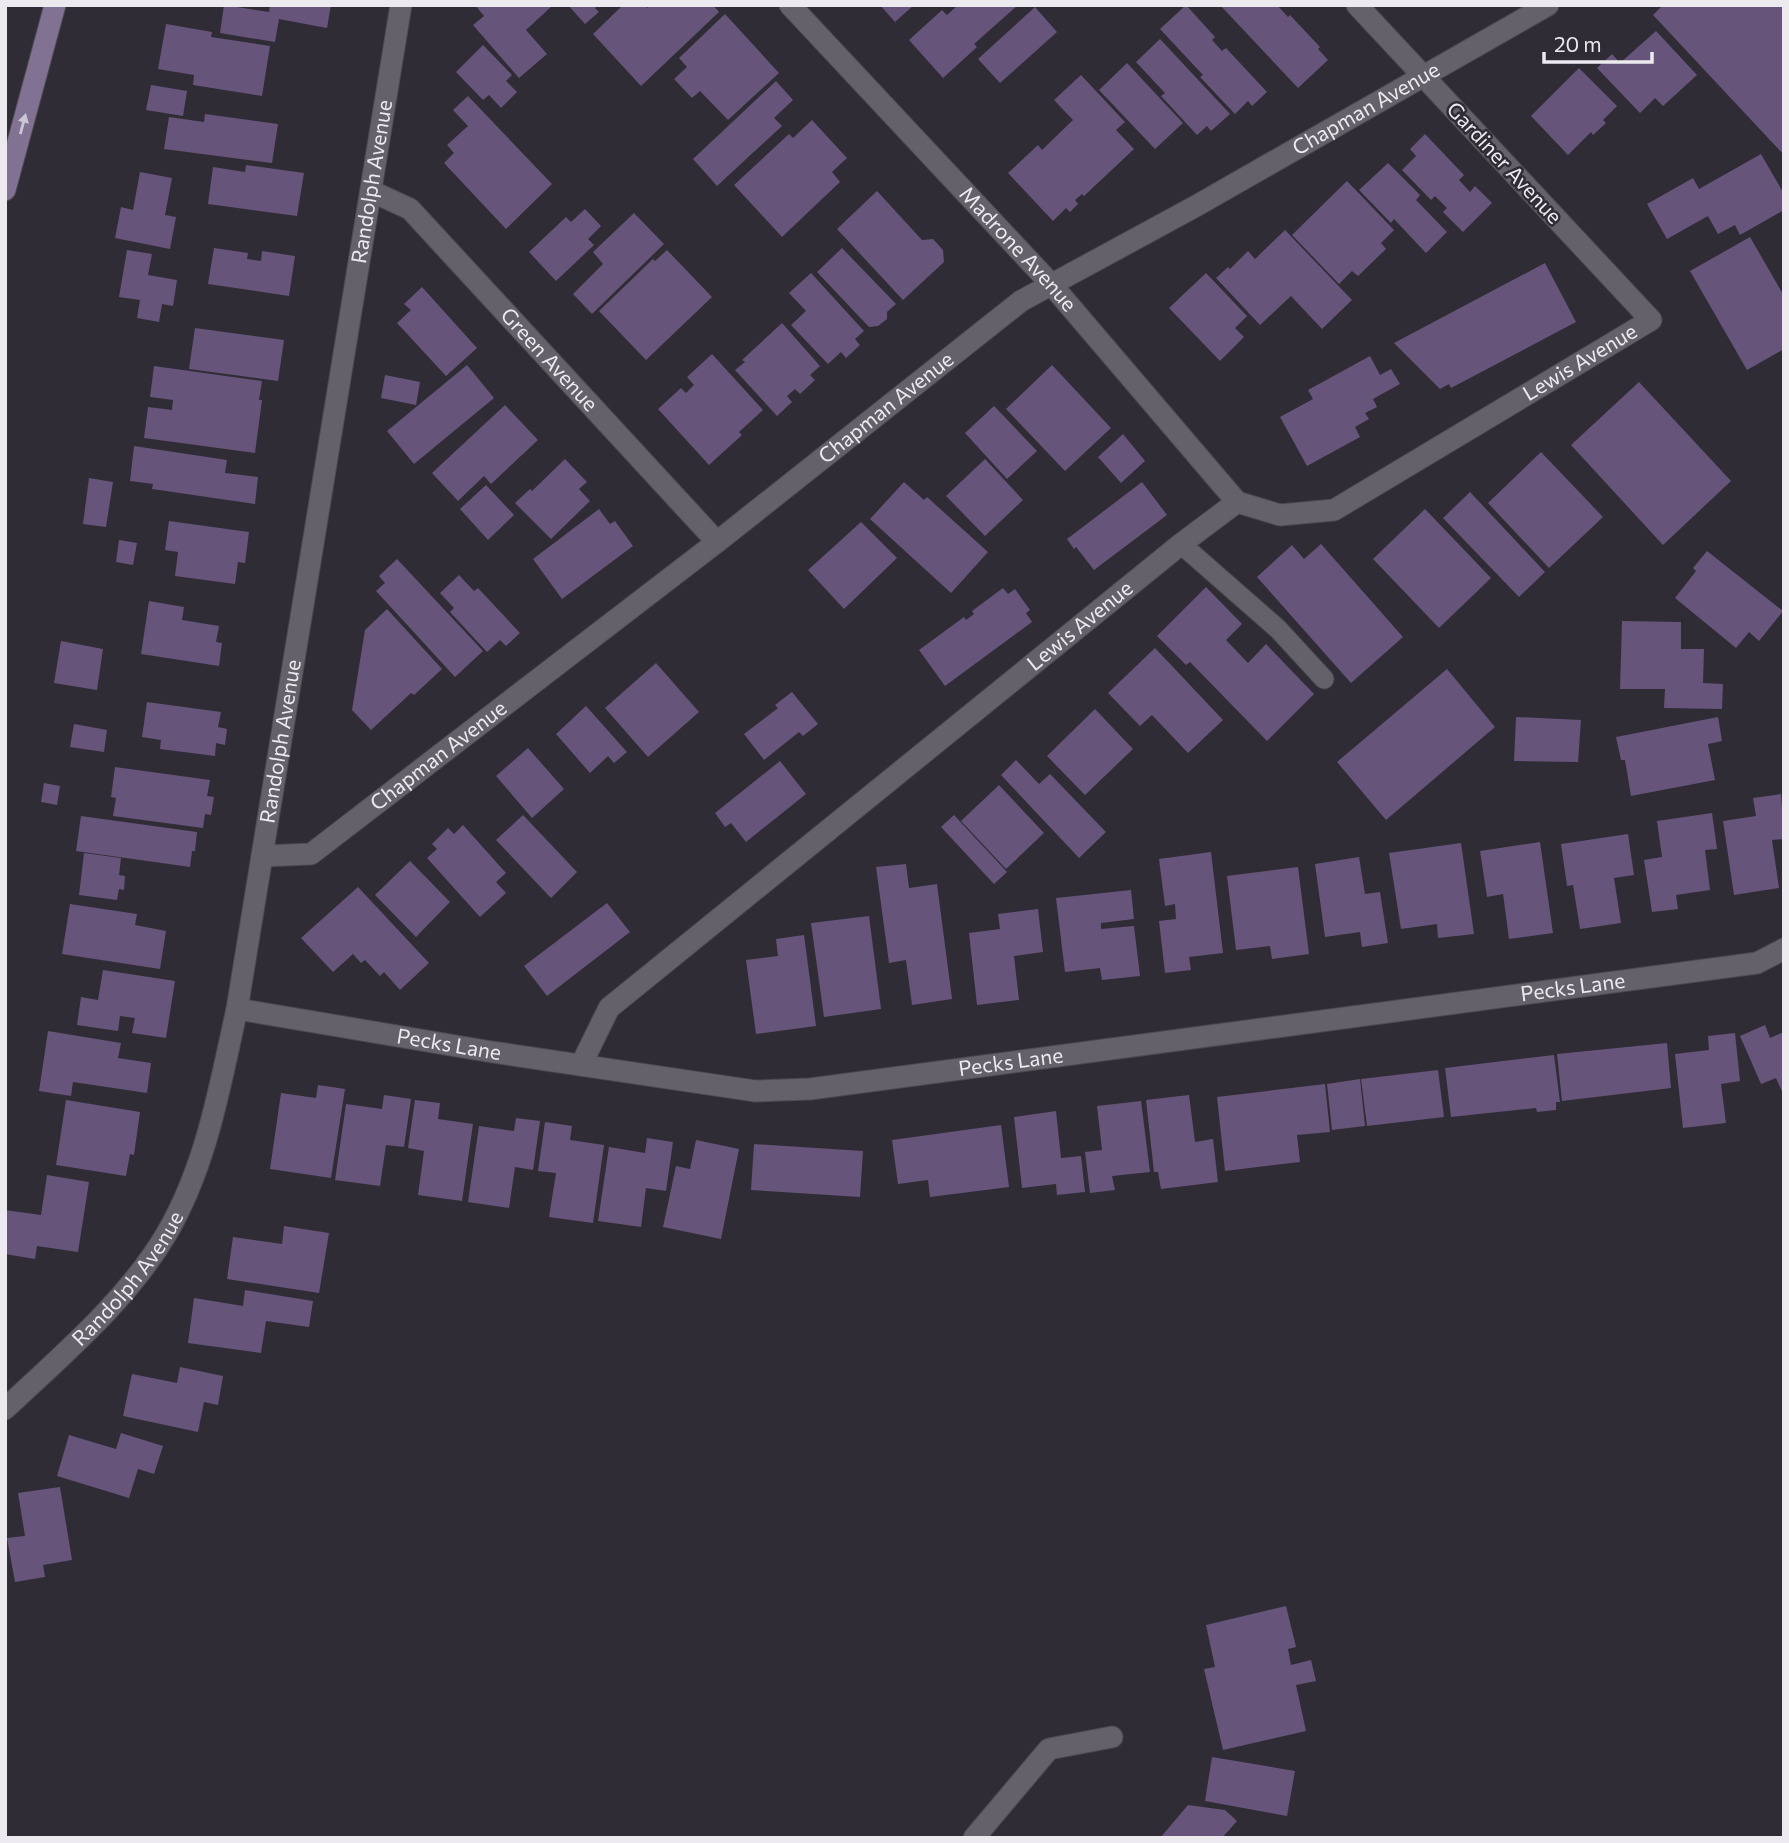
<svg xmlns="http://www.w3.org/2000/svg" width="1789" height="1843" font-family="Commissioner,sans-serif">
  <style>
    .building { fill: #66547a }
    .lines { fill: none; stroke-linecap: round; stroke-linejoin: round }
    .lane-casing { stroke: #4b484f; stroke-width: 21 }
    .street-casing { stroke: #4b484f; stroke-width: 23 }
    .secondary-casing { stroke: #4b484f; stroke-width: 23 }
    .lane { stroke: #65616b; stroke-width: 19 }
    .street { stroke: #65616b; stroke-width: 21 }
    .secondary { stroke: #817193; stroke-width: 21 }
    .oneway { fill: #ccc6d3 }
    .labels { text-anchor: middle; stroke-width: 5; stroke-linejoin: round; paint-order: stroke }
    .street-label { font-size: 21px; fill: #eceaef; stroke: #302c35 }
  </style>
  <rect width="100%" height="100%" fill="#302c35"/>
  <g class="building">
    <polygon points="224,5 269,12 270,5 331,5 327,28 279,19 275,42 220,33"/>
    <polygon points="475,5 553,5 526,30 547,54 519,78 473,25 484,16"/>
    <polygon points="568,5 598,5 595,8 599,12 585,24"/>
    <polygon points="623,5 645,5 647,8 650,5 713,5 719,12 641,86 593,34"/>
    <polygon points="880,5 914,5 895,22"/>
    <polygon points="958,5 1018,5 974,44 977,47 943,78 909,40 942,10 947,15"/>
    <polygon points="1186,5 1215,37 1212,40 1222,51 1226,48 1267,92 1252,106 1248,101 1235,114 1200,77 1203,75 1160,29"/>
    <polygon points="1220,5 1277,5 1288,17 1290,15 1320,47 1318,49 1328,60 1298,88"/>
    <polygon points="1663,5 1784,5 1784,155 1653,15"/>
    <polygon points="1035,7 1057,32 1000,83 978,59"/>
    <polygon points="725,14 779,73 728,120 700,91 692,98 674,79 687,67 679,58"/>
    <polygon points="166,24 212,32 211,37 270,46 262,96 193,85 194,75 158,69"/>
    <polygon points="1656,31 1697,75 1663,106 1655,98 1640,113 1597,68 1612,54 1620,63"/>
    <polygon points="1160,39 1230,114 1211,131 1207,126 1197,135 1161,96 1165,93 1136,62"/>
    <polygon points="483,45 512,75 506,81 517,92 501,108 489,95 483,100 456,72"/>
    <polygon points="1127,63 1183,123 1155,149 1099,90"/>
    <polygon points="1579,68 1617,106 1603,120 1606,123 1593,135 1591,132 1568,155 1531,116"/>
    <polygon points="1081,75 1125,122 1116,130 1134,149 1084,196 1082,194 1075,200 1078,204 1070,212 1066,208 1053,221 1008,173 1038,145 1042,150 1073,120 1054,100"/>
    <polygon points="776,81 793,100 774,118 782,126 717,186 693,159"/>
    <polygon points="151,85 187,91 183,116 146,110"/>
    <polygon points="468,96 552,184 506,229 444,163 454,153 447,145 468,126 453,110"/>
    <polygon points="205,114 278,124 272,163 164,149 169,117 204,122"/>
    <polygon points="812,120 847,158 832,172 840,182 782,237 734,185 789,134 793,138"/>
    <polygon points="1425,134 1464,175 1459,180 1470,192 1475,186 1492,203 1463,232 1443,212 1447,208 1435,196 1431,200 1402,170 1416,156 1410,149"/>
    <polygon points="1761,154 1784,194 1784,210 1740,235 1735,225 1718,234 1708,216 1667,239 1647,204 1693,178 1699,189"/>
    <polygon points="1388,163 1420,195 1416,200 1447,232 1426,253 1394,219 1391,223 1359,190"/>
    <polygon points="246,165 304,173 297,216 208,204 213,167 245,172"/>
    <polygon points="140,172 172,178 165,215 176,217 170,249 115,238 121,207 133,210"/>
    <polygon points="1347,181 1394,230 1381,243 1386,249 1358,276 1352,271 1339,284 1292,235"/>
    <polygon points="877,191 922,240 933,239 943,250 944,262 903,300 837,229"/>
    <polygon points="585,209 601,226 588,239 594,245 556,281 529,252 566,217 571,222"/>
    <polygon points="634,213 664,244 592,314 573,294 603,264 593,252"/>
    <polygon points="1285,230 1352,300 1322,329 1291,296 1260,325 1216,278 1228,267 1230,269 1248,251 1255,259"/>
    <polygon points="1750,237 1784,296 1784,349 1747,370 1690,271"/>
    <polygon points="214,248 248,253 247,259 261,261 262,251 295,256 289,296 208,284"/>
    <polygon points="842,248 896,304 887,312 887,319 878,326 869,327 817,272"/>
    <polygon points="127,250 152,254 148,275 177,280 173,306 162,304 159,322 137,318 140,300 119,297"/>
    <polygon points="667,250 712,297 646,360 599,311 653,259 655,261"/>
    <polygon points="1545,263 1576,322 1451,388 1449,384 1440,389 1394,343"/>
    <polygon points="811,273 864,331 855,339 860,345 846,358 841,352 828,364 791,325 806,311 789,293"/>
    <polygon points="1206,273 1247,316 1235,328 1244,337 1220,361 1169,308"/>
    <polygon points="422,287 477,348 446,376 397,323 411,310 404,304"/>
    <polygon points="782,323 820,366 810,375 815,380 800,394 795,389 787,396 792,402 777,416 735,370 745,362 742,360"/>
    <polygon points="195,328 284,340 278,381 189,369"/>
    <polygon points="712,354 763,410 739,432 742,435 709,465 658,409 681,388 686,393 694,385 687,377"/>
    <polygon points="1370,356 1380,375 1391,369 1400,384 1373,399 1377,407 1365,413 1369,419 1355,427 1360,437 1307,466 1280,417 1313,399 1308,390"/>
    <polygon points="467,365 494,398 414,464 387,431"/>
    <polygon points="1052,365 1111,428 1065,471 1006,409"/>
    <polygon points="154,366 262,381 259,400 262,400 255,453 144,438 148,407 172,410 173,400 150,397"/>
    <polygon points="385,375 420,382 416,405 381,398"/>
    <polygon points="1639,382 1731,481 1663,545 1571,445"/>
    <polygon points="505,405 538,440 491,484 484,476 458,501 432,473"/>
    <polygon points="994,406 1037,451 1007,479 965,433"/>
    <polygon points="1123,434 1145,461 1121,483 1098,457"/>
    <polygon points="134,446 227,460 225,473 258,477 255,504 152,489 153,484 130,481"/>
    <polygon points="1541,452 1603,517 1549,568 1488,503"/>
    <polygon points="565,459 587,482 579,489 590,501 551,539 515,503 530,489 532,491"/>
    <polygon points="985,459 1023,500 985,536 946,496"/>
    <polygon points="89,478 113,482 106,527 83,524"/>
    <polygon points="904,482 924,500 927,497 988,552 951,593 870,519"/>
    <polygon points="1142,482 1167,515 1094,570 1076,547 1074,549 1067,539"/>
    <polygon points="486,485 514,515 488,540 460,509"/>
    <polygon points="1470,492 1545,572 1519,597 1443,518"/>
    <polygon points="599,509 610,524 615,521 633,546 562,599 533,559"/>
    <polygon points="1425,509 1491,578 1439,628 1373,559"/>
    <polygon points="169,521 249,532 245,563 238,562 235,584 175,576 178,552 165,550"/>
    <polygon points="861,522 897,558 844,609 808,570"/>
    <polygon points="119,540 137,543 133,565 116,562"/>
    <polygon points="1321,544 1403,637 1351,683 1257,577 1292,545 1304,559"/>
    <polygon points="1707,551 1783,611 1759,641 1749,632 1736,648 1675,598 1696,571 1693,568"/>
    <polygon points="397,559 483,651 455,677 376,591 385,583 379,576"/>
    <polygon points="459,575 474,591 478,588 520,633 506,646 500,640 487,652 450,612 454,608 440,593"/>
    <polygon points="1206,587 1242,624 1226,640 1248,663 1266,644 1314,694 1267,741 1190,662 1186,665 1157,636"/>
    <polygon points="1003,588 1008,594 1015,589 1030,610 1026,613 1032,622 945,686 919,650 964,617 966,620 974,614 972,611"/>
    <polygon points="149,601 184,607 182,620 219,626 216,642 222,643 219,666 141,654"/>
    <polygon points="387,609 442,669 414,695 411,693 371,730 352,710 365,630"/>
    <polygon points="1622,621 1681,622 1681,649 1704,649 1703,683 1723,684 1722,709 1664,708 1665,689 1620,689"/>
    <polygon points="61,641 103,649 97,690 54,683"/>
    <polygon points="1155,648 1223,720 1188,753 1152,715 1140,726 1108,693"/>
    <polygon points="656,663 699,712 648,757 605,708"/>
    <polygon points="1447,669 1495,727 1386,820 1337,762"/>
    <polygon points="792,692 818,724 803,736 799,732 764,760 744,734 778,708 775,705"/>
    <polygon points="147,702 221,712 218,727 227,729 225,745 216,743 215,756 160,749 161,740 142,737"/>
    <polygon points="586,706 627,752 614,763 608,756 590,773 556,734"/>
    <polygon points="1095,709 1133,749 1085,795 1047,756"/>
    <polygon points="1516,717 1581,720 1578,762 1514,761"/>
    <polygon points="1718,717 1722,741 1708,744 1715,780 1631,796 1625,760 1621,760 1616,737"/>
    <polygon points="74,724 107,730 104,752 70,747"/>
    <polygon points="528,748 564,789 532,818 496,776"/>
    <polygon points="1016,760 1039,784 1050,774 1106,832 1079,858 1001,775"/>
    <polygon points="780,761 806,794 746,842 731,823 725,827 715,813"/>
    <polygon points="115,767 210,780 207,796 214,797 211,815 205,814 203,828 113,816 116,798 111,797"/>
    <polygon points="44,783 60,786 57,805 41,802"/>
    <polygon points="999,785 1044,833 1006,869 961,821"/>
    <polygon points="1781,794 1784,839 1772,840 1779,888 1734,895 1723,821 1756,816 1753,798"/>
    <polygon points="1712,813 1717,849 1705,850 1710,890 1676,895 1678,909 1652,912 1644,860 1662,857 1657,821"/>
    <polygon points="523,815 577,872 551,898 496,840"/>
    <polygon points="954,815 1007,872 994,884 941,827"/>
    <polygon points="81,816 197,832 195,851 192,851 190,867 76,851"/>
    <polygon points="463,825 506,873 496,882 506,893 480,917 427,858 437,849 432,844 448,828 454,834"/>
    <polygon points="1628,834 1634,875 1614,878 1621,923 1580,929 1573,885 1567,886 1561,844"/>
    <polygon points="1540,842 1553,933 1509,939 1503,894 1487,897 1480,851"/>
    <polygon points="1461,843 1474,934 1438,938 1437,924 1401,929 1389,853"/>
    <polygon points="1211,852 1223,953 1189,957 1191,970 1165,973 1159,921 1176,919 1175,904 1165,906 1159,859"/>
    <polygon points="84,853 121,858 119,875 125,876 124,890 119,889 117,900 79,895"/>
    <polygon points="1359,857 1365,894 1380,892 1388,943 1362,947 1360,932 1325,937 1315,864"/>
    <polygon points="410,861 450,902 416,937 375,895"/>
    <polygon points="906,864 909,888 937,884 952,999 912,1005 906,960 889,963 876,867"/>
    <polygon points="1298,867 1309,954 1272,959 1270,946 1236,950 1227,876"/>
    <polygon points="358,887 429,963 400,990 384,972 380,976 365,960 361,963 353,954 333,972 301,938"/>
    <polygon points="1131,890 1134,919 1101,923 1101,929 1134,926 1140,976 1102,980 1100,968 1065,972 1056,898"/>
    <polygon points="607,903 630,932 547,996 524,966"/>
    <polygon points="70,904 137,914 135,925 166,931 160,969 62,954"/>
    <polygon points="1038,909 1043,952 1014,956 1019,1000 977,1005 969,933 1000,929 998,914"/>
    <polygon points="869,916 881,1009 824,1017 811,923"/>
    <polygon points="804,935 816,1026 756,1034 746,960 778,956 776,939"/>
    <polygon points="103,970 175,981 166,1038 132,1033 135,1018 120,1016 118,1031 77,1025 81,997 98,1000"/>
    <polygon points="1765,1025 1770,1038 1784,1032 1784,1096 1776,1078 1761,1084 1740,1036"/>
    <polygon points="48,1031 121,1043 118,1058 151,1063 147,1093 73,1082 71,1096 39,1091"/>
    <polygon points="1735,1033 1740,1081 1721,1084 1726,1123 1683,1128 1675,1054 1709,1050 1708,1036"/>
    <polygon points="1667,1043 1671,1088 1562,1101 1557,1054"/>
    <polygon points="1554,1055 1560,1102 1556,1102 1556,1110 1537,1112 1536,1108 1451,1117 1445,1068"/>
    <polygon points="1438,1070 1444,1117 1367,1126 1361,1079"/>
    <polygon points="1360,1079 1365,1126 1332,1130 1327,1084"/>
    <polygon points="1325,1084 1330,1132 1297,1135 1300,1162 1225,1171 1217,1097"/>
    <polygon points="318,1085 345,1089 331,1178 270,1169 281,1093 316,1098"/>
    <polygon points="384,1095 411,1099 404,1147 386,1145 380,1186 335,1180 346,1104 382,1109"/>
    <polygon points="1189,1095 1195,1142 1213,1139 1218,1182 1161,1189 1158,1172 1154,1172 1146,1100"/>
    <polygon points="66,1100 140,1112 134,1155 130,1154 126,1176 56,1165"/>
    <polygon points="415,1100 440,1103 438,1119 473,1124 462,1201 418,1195 424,1151 408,1148"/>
    <polygon points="1141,1101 1150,1172 1112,1176 1115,1190 1090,1193 1085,1152 1102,1150 1097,1106"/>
    <polygon points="1056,1111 1061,1158 1081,1156 1085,1192 1057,1195 1056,1184 1022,1188 1014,1117"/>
    <polygon points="516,1118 540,1121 533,1170 515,1167 509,1208 468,1202 479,1126 514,1131"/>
    <polygon points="545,1122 572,1126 570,1140 604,1145 593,1223 549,1217 556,1173 538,1171"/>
    <polygon points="1001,1125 1009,1187 930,1197 928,1180 898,1184 892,1140"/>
    <polygon points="647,1138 673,1142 666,1191 646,1188 641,1227 598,1221 609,1147 645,1153"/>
    <polygon points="696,1140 739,1149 721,1239 663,1227 676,1166 690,1169"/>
    <polygon points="754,1144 863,1151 860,1197 751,1190"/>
    <polygon points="47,1175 89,1182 78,1252 37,1246 35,1259 5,1254 5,1210 41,1215"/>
    <polygon points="284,1226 329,1233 319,1293 227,1279 233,1237 282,1244"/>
    <polygon points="245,1290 313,1301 309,1327 266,1321 261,1353 188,1343 194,1298 243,1306"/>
    <polygon points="180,1367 223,1376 218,1405 204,1402 198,1432 123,1416 132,1374 177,1383"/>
    <polygon points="121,1433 163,1446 154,1474 138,1469 129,1498 57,1476 69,1435 116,1449"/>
    <polygon points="60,1487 72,1560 43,1565 45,1577 15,1582 7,1538 25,1536 18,1493"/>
    <polygon points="1286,1606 1296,1647 1288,1649 1291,1665 1311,1660 1316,1681 1296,1685 1306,1731 1223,1750 1204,1669 1215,1667 1206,1625"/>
    <polygon points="1212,1757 1295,1771 1287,1816 1205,1801"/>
    <polygon points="1188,1805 1225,1810 1237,1821 1222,1838 1160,1838"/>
  </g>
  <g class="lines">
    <g class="lane-casing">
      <polyline id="lane" points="1181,544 1278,629 1324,679"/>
    </g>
    <g class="street-casing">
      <g id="street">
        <path id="s1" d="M790,5l261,279 186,218"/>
        <path id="s2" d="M371,191l39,18 307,333"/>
        <path id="s3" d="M262,856l49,-2 406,-312 304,-241 175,-95 352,-201"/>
        <path id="s4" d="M237,1009l249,42 269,40 55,-2 947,-126 27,-14"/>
        <path id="s5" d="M581,1065l28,-57 572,-464 56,-42 43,13 54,-5 317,-190 -294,-315"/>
        <path id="s6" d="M5,1409c57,-54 122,-108 162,-176 40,-69 53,-148 70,-224l164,-1004"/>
        <polyline points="974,1838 1049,1749 1112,1737"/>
      </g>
    </g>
    <g class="secondary-casing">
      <polyline id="secondary" points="5,190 55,5"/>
    </g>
    <use href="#lane" class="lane"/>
    <use href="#street" class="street"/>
    <use href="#secondary" class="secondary"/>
  </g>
  <defs><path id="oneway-solid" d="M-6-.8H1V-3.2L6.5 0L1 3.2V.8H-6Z" transform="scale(1.75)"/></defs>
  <use class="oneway" href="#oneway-solid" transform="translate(23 124) rotate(-75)"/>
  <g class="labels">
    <g class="street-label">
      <text dy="7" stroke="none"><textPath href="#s3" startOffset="1344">Chapman Avenue</textPath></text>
      <text transform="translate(1504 163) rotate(47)" y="7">Gardiner Avenue</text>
      <text dy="7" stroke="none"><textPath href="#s6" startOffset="1314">Randolph Avenue</textPath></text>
      <text dy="7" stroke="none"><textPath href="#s1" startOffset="334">Madrone Avenue</textPath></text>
      <text dy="7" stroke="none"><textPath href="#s2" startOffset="248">Green Avenue</textPath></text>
      <text dy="7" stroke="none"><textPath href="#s5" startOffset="1256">Lewis Avenue</textPath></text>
      <text dy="7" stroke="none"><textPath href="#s3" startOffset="777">Chapman Avenue</textPath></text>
      <text dy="7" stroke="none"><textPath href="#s5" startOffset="670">Lewis Avenue</textPath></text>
      <text dy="7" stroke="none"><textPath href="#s6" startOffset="747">Randolph Avenue</textPath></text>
      <text dy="7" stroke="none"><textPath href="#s3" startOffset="210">Chapman Avenue</textPath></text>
      <text dy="7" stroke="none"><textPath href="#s4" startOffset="1349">Pecks Lane</textPath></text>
      <text dy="7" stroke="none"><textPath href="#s4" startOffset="215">Pecks Lane</textPath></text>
      <text dy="7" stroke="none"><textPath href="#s4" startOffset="782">Pecks Lane</textPath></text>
      <text dy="7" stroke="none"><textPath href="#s6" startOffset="180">Randolph Avenue</textPath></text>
    </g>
  </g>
  <rect width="1789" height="1843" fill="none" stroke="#eceaef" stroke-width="14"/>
  <path d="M1544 52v10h108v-10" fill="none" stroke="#eceaef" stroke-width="3.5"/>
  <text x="1554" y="52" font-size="21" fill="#eceaef" stroke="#302c35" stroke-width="5" paint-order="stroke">20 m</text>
</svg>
